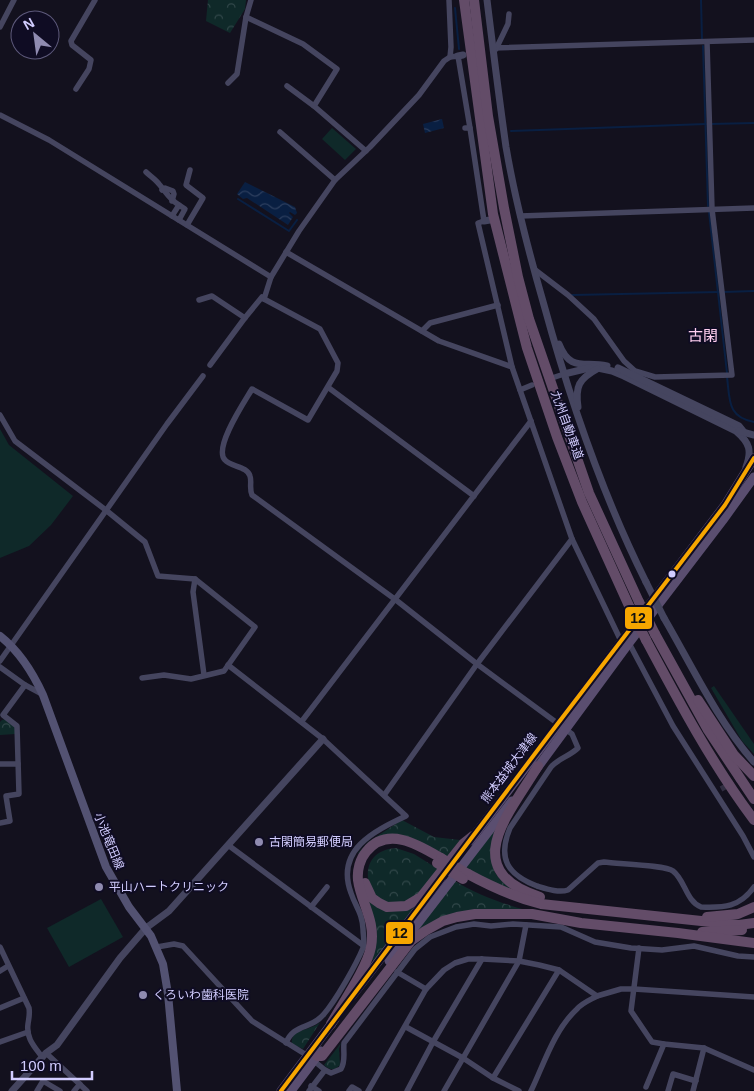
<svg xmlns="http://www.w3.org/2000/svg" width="754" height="1091" font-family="Arial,'Noto Sans JP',sans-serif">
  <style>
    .green { fill: #0f2929 }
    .forest { fill: url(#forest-crowns) }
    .water { fill: url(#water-waves) }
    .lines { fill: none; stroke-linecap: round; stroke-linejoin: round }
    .stream { stroke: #091f42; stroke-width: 2 }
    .minor-tunnel { stroke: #302d40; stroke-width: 5.5; stroke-dasharray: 5.5 3; stroke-linecap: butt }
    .minor { stroke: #45455f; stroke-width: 5.5 }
    .tertiary { stroke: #45455f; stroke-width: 7 }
    .secondary { stroke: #535272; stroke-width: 8 }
    .primary { stroke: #5a4e70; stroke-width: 9 }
    .motorway { stroke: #634c68; stroke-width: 10 }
    .tertiary-bridge { stroke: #45455f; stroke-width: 7 }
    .motorway-bridge { stroke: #634c68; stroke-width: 10 }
    .bus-1-casing { stroke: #0f0c23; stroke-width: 8 }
    .bus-1 { stroke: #f7a600; stroke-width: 4 }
    .bus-dot { fill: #d2cdff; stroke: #0f0c23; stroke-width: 2 }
    .poi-dot { fill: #8f8bb0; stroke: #0f0c23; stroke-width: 2 }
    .labels { text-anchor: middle; stroke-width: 4; stroke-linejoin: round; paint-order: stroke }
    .street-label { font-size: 12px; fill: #d2cdff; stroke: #0f0c23 }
    .poi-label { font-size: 12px; fill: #d2cdff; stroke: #0f0c23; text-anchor: start }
    .quarter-label { font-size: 15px; fill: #ffcfef; stroke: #0f0c23 }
    .line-badge { stroke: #0f0c23; stroke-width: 2 }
    .pale-badge-label { font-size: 14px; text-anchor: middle; font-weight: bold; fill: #111 }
  </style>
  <defs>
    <pattern id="forest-crowns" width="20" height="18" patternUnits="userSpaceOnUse" patternTransform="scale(1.25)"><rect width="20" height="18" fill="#0f2929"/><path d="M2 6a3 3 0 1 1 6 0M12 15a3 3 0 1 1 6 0" fill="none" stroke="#314749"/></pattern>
    <pattern id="water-waves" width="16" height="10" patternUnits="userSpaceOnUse" patternTransform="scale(1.25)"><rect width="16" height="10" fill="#091f42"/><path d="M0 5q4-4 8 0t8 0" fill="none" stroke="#2c3e5e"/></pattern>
  </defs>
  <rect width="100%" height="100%" fill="#13111e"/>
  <g class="green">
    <polygon points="332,128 356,149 345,160 322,139"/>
    <polygon points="0,429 9,445 73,496 51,525 29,546 0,558"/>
    <polygon points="714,686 754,744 754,754 742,741 711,688"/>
    <polygon points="101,899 123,937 69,967 47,928"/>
  </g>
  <g class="forest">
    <polygon points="208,0 246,0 245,9 230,33 206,21"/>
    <polygon points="6,719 15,726 15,734 0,735 0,722 2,720"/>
    <path d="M504,815c-3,10 -9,20 -11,30 -9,35 22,48 48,56h-1c-28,-7 -55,-16 -79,-32z"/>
    <polygon points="402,820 434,837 460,840 446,858 406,836 359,854 358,853 368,842"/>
    <path d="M396,848l18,6 24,15c-9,11 -17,24 -29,31 -40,20 -62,-49 -13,-52z"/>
    <path d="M453,880c28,17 58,27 90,34l-64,-1 -68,23z"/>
    <polygon points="364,890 374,903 415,906 374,961 370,959"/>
    <path d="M321,1021l-18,28 -11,-5c-2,-17 20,-12 29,-23z"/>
    <path d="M341,1043l-2,6 1,16c-6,6 -11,5 -16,0z"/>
  </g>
  <g class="water">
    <polygon points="442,119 444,128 425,133 423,124"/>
    <polygon points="245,182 295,207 297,213 295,215 290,212 289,213 293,217 288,225 247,198 243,199 237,194"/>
  </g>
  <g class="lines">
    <g class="stream">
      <polyline points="701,0 702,39"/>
      <polyline points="455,8 459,49"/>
      <polyline points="703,46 708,206"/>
      <polyline points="710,124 754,123"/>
      <polyline points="511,131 706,124"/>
      <polyline points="238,199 289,231 297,220"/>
      <polyline points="709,212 727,373"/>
      <polyline points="724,292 754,291"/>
      <polyline points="572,295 719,292"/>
      <path d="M727,377c3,23 0,40 27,45"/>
    </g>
    <polyline class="minor-tunnel" points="721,789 742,777"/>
    <g class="minor">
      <polyline points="449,0 451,47 450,57"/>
      <polyline points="246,17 303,44 337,69 314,106"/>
      <polyline points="0,27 14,0"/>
      <polyline points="493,48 754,40"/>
      <polyline points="496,49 508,24 509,14"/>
      <polyline points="228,83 237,74 246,17 251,0"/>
      <polyline points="287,86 314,106 366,151"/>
      <polyline points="76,89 89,69 91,60 72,45 71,41 95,0"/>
      <polyline points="0,115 49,140 271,277"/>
      <polyline points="470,128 484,221 478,223 512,367 520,390 572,539 621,641"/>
      <polyline points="280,132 335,180"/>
      <path d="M146,172c4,4 9,7 13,12 7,8 10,15 20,21"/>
      <polyline points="162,190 165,188 173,191 174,194 172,201"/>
      <polyline points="172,216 179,205 185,209 179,220"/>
      <polyline points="520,216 754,208"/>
      <polyline points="187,225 203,198 186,185 190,170"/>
      <polyline points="286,252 439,341 512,367"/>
      <polyline points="534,269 568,295 594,319 624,361 635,371 655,377 732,375 712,209 707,42"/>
      <path d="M264,299l56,30 18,34 -1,8 -29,49 -56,-31c-7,12 -39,59 -27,71 6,7 22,6 25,16 2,6 -1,12 2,19l144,105 81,64 95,70 6,14c-8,8 -19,10 -27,19l-41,61c-13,31 -2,47 27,58 10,3 22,7 31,4l30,-27 6,-1c13,2 61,3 69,9 12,9 13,30 28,36 23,1 39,0 53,-20"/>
      <polyline points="199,300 212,296 245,318"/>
      <polyline points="422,331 430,323 498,305"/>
      <polyline points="210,365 244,319 262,297 264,299 271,277 299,231 335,180 370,147 419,95 444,61 450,57 458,56 470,128 465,128"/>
      <polyline points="552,378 564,374"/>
      <polyline points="329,388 474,496"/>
      <polyline points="520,390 532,385"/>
      <polyline points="0,415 15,441 107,511 145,542 158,576 195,579 255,627 224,671 191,679 164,675 142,678"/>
      <polyline points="195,579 193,592 204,675"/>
      <polyline points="629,643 673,726 743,836 754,857"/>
      <polyline points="0,661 167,424 203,376"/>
      <path d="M228,665l95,74 83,77c-32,15 -71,34 -55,77 5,15 11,19 12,36 0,6 2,13 0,19 -7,17 -27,52 -39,66 -13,16 -30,9 -38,29"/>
      <polyline points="0,667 25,685 42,694"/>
      <polyline points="302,721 531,421"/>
      <polyline points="0,764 18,764"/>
      <polyline points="385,794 477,664 572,539"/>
      <polyline points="0,823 10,821 6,796 19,794 17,726 3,715 25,685"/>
      <polyline points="228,845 364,946"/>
      <polyline points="311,907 327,887"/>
      <path d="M0,947l29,61c1,6 0,9 -1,16 -2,14 6,22 14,33"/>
      <polyline points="157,947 174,944 183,946 252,1021 308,1056 325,1070"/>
      <polyline points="639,948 631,1011 652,1042 664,1044 704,1048 754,1070"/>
      <polyline points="0,971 8,966"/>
      <polyline points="397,972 426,989"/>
      <polyline points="0,1008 24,998"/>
      <polyline points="406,1027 463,1058 493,1078 519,1091"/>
      <polyline points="0,1042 28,1032"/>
      <polyline points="46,1053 87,1091"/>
      <polyline points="493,1078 559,970"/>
      <polyline points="311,1086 319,1091"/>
      <polyline points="646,1087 664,1044"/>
      <polyline points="37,1091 43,1081 60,1091"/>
      <polyline points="74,1091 80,1084"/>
      <path d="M309,1091l16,-21 6,3 10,-4c5,-9 2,-16 3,-26l71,-94 15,-12 26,-10 18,-3 17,2 22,-2 48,3 34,15 36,6 31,2 32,-4 44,10 16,1"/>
      <polyline points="349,1091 352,1087 359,1091"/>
      <polyline points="368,1091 426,989 444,970 455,963 468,959 482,959 519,961 539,965 559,970 597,996 621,989 634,989 754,997"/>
      <polyline points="407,1091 433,1042 482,959"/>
      <polyline points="444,1091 519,961 526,925"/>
      <path d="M531,1091c13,-27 23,-61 46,-82 5,-6 13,-9 20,-13"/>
      <polyline points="668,1091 673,1074 696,1081"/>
      <polyline points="693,1091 704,1048"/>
    </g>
    <g class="tertiary">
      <path d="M487,0c6,49 12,98 19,147 9,53 23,106 38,158 26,95 58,189 102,277"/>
      <polyline points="458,56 463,55"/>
      <polyline points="484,221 490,220"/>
      <path d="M559,344c11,28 25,17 48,22"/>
      <path d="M593,367l19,4 12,5 112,55c14,12 16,20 10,36"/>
      <polyline points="618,368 739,426 743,431"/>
      <polyline points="564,374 589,368"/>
      <path d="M578,407c-3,-21 1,-28 19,-38"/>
      <polyline points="739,431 754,435"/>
      <path d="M664,618c28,48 53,102 90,144"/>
      <polyline points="12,1091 46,1053 57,1045 120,958 146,928 169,911 323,739"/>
    </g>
    <path class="secondary" d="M0,636c19,15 33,37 43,59l63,172 23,40 22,29 12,28 5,30 9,97"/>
    <g class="primary">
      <polyline points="535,771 629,643 723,520 754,477"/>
      <polyline points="470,841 725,505 754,458"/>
      <polyline points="389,961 512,801"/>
      <polyline points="352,996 441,879"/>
      <polyline points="281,1091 335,1019"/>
      <polyline points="291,1091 321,1051"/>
    </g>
    <g class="motorway">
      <polyline points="464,0 493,214 527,348 557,437 582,502 630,608"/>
      <polyline points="474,0 488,116 504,208 518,277 529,319 589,493 639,602"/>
      <polyline points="655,634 708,730 754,799"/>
      <path d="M646,640c33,62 66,124 108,180"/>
      <polyline points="698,700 734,755 754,776"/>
      <path d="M538,766c-29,48 -81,104 2,131"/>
      <path d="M468,874c24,13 46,23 73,30l198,21 15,-2"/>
      <polyline points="365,883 372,898 379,903 387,907 406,906 421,897 463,844 473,836"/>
      <polyline points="707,917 738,914 754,907"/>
      <polyline points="702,932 742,930"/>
      <path d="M331,1024c11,-20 36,-56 40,-77 5,-27 -10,-44 -13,-67 -1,-10 2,-21 8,-28 21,-27 53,-7 75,6"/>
      <polyline points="317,1056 322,1056 411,941 425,931 443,921 457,917 475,914 532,914 581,923 678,933 754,943"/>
    </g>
    <polyline class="tertiary-bridge" points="646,582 664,618"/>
    <g class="motorway-bridge">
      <polyline points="639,602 655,634"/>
      <polyline points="630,608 646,640"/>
      <polyline points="441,858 468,874"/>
      <polyline points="437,863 463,879"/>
    </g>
    <g class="bus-1-casing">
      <polyline id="bus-1" points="281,1091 549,735 725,505 754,458"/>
    </g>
    <use href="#bus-1" class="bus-1"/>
  </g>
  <circle class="bus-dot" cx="672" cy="574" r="4.5"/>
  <g class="poi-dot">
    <circle cx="259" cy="842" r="5"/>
    <circle cx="99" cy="887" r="5"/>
    <circle cx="143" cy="995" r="5"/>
  </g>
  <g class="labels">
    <g class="street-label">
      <text transform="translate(567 425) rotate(70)" y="4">九州自動車道</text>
      <text transform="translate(509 768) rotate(-53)" y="4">熊本益城大津線</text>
      <text transform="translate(109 841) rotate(68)" y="4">小池竜田線</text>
    </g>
    <g class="poi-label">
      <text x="269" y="846">古閑簡易郵便局</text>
      <text x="109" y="891">平山ハートクリニック</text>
      <text x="153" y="999">くろいわ歯科医院</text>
    </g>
    <g class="quarter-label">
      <text x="703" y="341">古閑</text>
    </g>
  </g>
  <g class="line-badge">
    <rect x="624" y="606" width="29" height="24" rx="5" fill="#f7a600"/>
    <rect x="385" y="921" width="29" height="24" rx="5" fill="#f7a600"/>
  </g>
  <g class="pale-badge-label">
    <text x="638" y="623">12</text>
    <text x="400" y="938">12</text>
  </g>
  <g transform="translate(35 35) rotate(331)"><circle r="24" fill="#0f0c23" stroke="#5d597b"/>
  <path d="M0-4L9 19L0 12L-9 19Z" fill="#8f8bb0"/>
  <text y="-8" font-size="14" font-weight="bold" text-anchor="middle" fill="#d2cdff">N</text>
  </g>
  <path d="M12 1071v8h80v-8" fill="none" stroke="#d2cdff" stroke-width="2.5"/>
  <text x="20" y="1071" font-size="15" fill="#d2cdff" stroke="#0f0c23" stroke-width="4" paint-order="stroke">100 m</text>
</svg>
